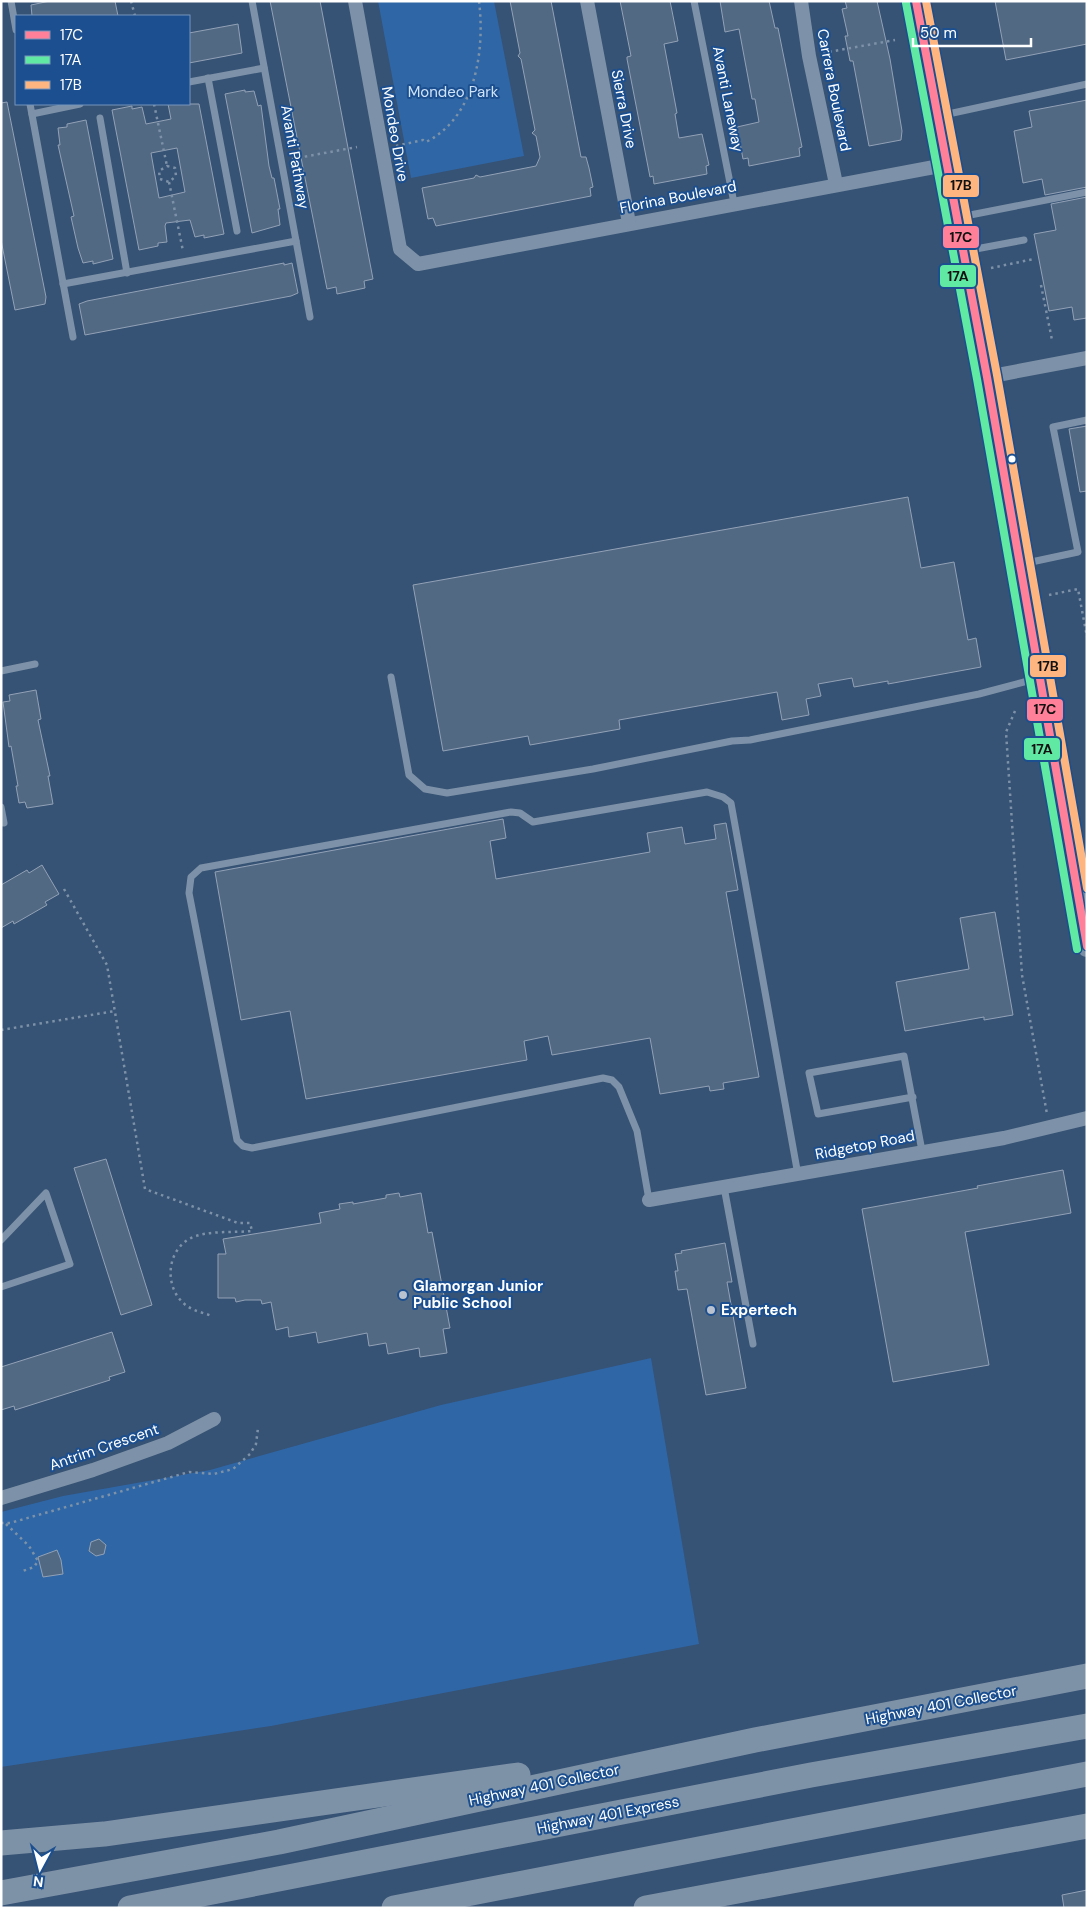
<svg xmlns="http://www.w3.org/2000/svg" width="1088" height="1909" font-family="'DM Sans',sans-serif">
  <style>
    .green { fill: #2f66a5 }
    .building { fill: #526984; stroke: #92a2b6; fill-rule: evenodd }
    .lines { fill: none; stroke-linecap: round; stroke-linejoin: round }
    .path { stroke: #7d92a8; stroke-width: 2.5; stroke-dasharray: 2.5 4; stroke-linecap: butt }
    .lane { stroke: #7d92a8; stroke-width: 7 }
    .street { stroke: #7d92a8; stroke-width: 14 }
    .secondary { stroke: #798da4; stroke-width: 20 }
    .highway { stroke: #7e92a7; stroke-width: 25 }
    .bus-1-casing { stroke: #1b4f8f; stroke-width: 11 }
    .bus-2-casing { stroke: #1b4f8f; stroke-width: 11 }
    .bus-3-casing { stroke: #1b4f8f; stroke-width: 11 }
    .bus-1 { stroke: #ff8098; stroke-width: 8 }
    .bus-2 { stroke: #60e9a3; stroke-width: 8 }
    .bus-3 { stroke: #ffb580; stroke-width: 8 }
    .bus-dot { fill: #fff; stroke: #1b4f8f; stroke-width: 2 }
    .poi-dot { fill: #b9c2ce; stroke: #1b4f8f; stroke-width: 2 }
    .labels { text-anchor: middle; stroke-width: 4; stroke-linejoin: round; paint-order: stroke }
    .street-label { font-size: 15px; fill: #fff; stroke: #1b4f8f }
    .park-label { font-size: 15px; fill: #cfe3fa; stroke: #1b4f8f }
    .poi-label { font-size: 15px; font-weight: bold; fill: #fff; stroke: #1b4f8f; text-anchor: start }
    .line-badge { stroke: #1b4f8f; stroke-width: 2 }
    .pale-badge-label { font-size: 14px; text-anchor: middle; font-weight: bold; fill: #111 }
  </style>
  <rect width="100%" height="100%" fill="#365274"/>
  <g class="green">
    <polygon points="378,1 494,1 524,156 411,178"/>
    <polygon points="651,1358 699,1644 271,1726 1,1767 1,1512 63,1496 210,1470 441,1405"/>
  </g>
  <g class="building">
    <polygon points="50,1 115,1 118,16 32,16 31,5"/>
    <polygon points="270,1 320,1 373,279 364,281 365,288 337,294 336,287 327,289"/>
    <polygon points="510,1 551,1 581,157 586,157 589,168 593,187 590,188 591,196 436,226 433,218 428,219 422,188 474,178 476,175 480,177 536,166 540,157 536,136 532,133 535,130 521,59 518,56 520,53"/>
    <polygon points="620,1 670,1 678,41 664,44 677,113 675,114 679,138 702,134 709,165 706,166 707,174 654,184 653,176 650,177 627,59 627,57 631,56"/>
    <polygon points="720,1 769,1 775,28 778,28 783,53 802,147 799,148 800,156 749,166 748,158 743,159 737,127 759,122 755,99 752,99 739,29 725,32"/>
    <polygon points="845,1 877,1 890,59 902,131 901,140 869,146 853,61 850,61 845,36 848,36 842,9 847,8"/>
    <polygon points="995,1 1087,1 1087,44 1006,60"/>
    <polygon points="238,24 242,53 189,63 189,33"/>
    <polygon points="245,90 245,92 254,91 258,106 261,105 269,166 272,178 274,178 280,209 278,209 280,225 252,233 225,94"/>
    <polygon points="1087,100 1087,187 1045,195 1042,179 1023,183 1014,131 1032,127 1029,111"/>
    <polygon points="7,102 46,297 45,304 15,310 1,240 1,103"/>
    <path d="M168,104h31l25,130 -20,4v-3l-9,2 -5,-17 -24,3 -1,3 2,16 -9,1v3l-19,4 -27,-140 20,-4v3l10,-2 4,17 25,-5zM177,148l8,44 -26,6 -8,-45z"/>
    <polygon points="86,120 113,259 93,264 93,261 83,263 78,248 71,217 74,216 58,145 60,145 58,128 67,127 67,124"/>
    <polygon points="1087,197 1087,318 1074,320 1072,307 1049,311 1034,234 1056,230 1051,204"/>
    <polygon points="284,263 284,265 292,263 298,293 291,296 85,335 79,304 87,301"/>
    <polygon points="1087,426 1087,491 1080,492 1069,429"/>
    <polygon points="908,497 921,568 954,562 968,640 976,638 981,667 888,684 888,681 854,687 852,678 818,684 821,696 806,699 809,715 782,720 777,692 619,720 620,729 530,745 528,736 443,751 413,585"/>
    <polygon points="36,690 41,719 38,720 50,776 48,776 53,804 27,808 25,802 19,803 16,786 18,786 11,746 9,747 3,702 10,701 9,695"/>
    <polygon points="503,819 506,838 490,841 496,879 650,852 647,833 682,827 685,844 716,839 714,825 726,823 738,890 726,892 759,1077 723,1083 724,1089 710,1091 709,1086 660,1094 650,1038 552,1055 548,1036 524,1041 527,1060 306,1099 290,1011 241,1020 215,872"/>
    <polygon points="42,865 59,894 45,902 47,905 14,924 13,921 1,928 1,885 27,870 29,873"/>
    <polygon points="995,912 1013,1015 984,1020 984,1017 905,1031 896,982 969,969 960,918"/>
    <polygon points="106,1159 152,1305 121,1315 74,1168"/>
    <polygon points="1063,1170 1071,1213 965,1232 989,1365 893,1382 862,1209 978,1188 977,1186"/>
    <polygon points="399,1193 400,1197 421,1193 428,1233 432,1232 450,1328 443,1329 447,1353 420,1357 419,1348 388,1354 386,1343 369,1346 367,1333 318,1343 316,1332 289,1337 288,1327 276,1330 271,1302 262,1304 261,1300 245,1300 236,1302 235,1298 218,1298 218,1254 226,1254 223,1239 321,1223 319,1213 340,1209 339,1204 353,1202 353,1204 386,1198 386,1195"/>
    <polygon points="725,1243 732,1282 727,1282 746,1388 706,1395 687,1289 678,1290 675,1271 678,1271 675,1254 682,1253 681,1251"/>
    <polygon points="112,1332 125,1372 109,1377 110,1380 15,1410 14,1406 1,1410 1,1367"/>
    <polygon points="99,1539 106,1545 104,1554 96,1556 89,1551 91,1542"/>
    <polygon points="57,1550 61,1560 63,1574 43,1577 38,1557"/>
    <polygon points="1087,1890 1087,1908 1064,1908 1062,1895"/>
  </g>
  <g class="lines">
    <g class="path">
      <polyline points="131,1 135,16"/>
      <polyline points="823,53 895,40"/>
      <polyline points="154,104 167,166"/>
      <path d="M396,146l27,-6 3,2c50,-25 59,-92 53,-141"/>
      <polyline points="292,159 357,147"/>
      <polygon points="167,166 175,168 176,176 169,182 160,179 159,171"/>
      <polyline points="169,182 183,251"/>
      <polyline points="991,268 1034,259"/>
      <polyline points="1041,285 1052,340"/>
      <polyline points="1049,595 1078,589 1087,637"/>
      <polyline points="1015,711 1006,732 1022,975 1047,1114"/>
      <path d="M64,889l43,76 38,224 93,34h12l2,8c-19,2 -44,-1 -61,7 -26,13 -27,52 -4,68 7,5 17,7 25,10"/>
      <polyline points="1,1030 115,1011"/>
      <polyline points="1,1523 10,1523 189,1472 214,1474 233,1469 250,1454 256,1444 258,1428"/>
      <polyline points="6,1524 29,1546 38,1561 34,1567 20,1572"/>
    </g>
    <g class="lane">
      <polyline points="11,1 16,30"/>
      <polyline points="252,1 310,317"/>
      <polyline points="694,1 734,203"/>
      <polyline points="208,78 237,231"/>
      <polyline points="189,82 264,68"/>
      <polyline points="30,104 73,337"/>
      <polyline points="32,114 80,104"/>
      <polyline points="939,116 1087,84"/>
      <polyline points="100,118 127,273"/>
      <polyline points="960,217 1087,192"/>
      <polyline points="965,251 1024,240"/>
      <polyline points="63,284 296,241"/>
      <polyline points="1022,564 1078,552 1053,427 1087,420"/>
      <polyline points="1,671 35,664"/>
      <polyline points="391,677 409,775 425,789 447,793 593,769 732,741 750,740 979,694 1039,678"/>
      <polyline points="1,807 4,823"/>
      <polyline points="913,1097 818,1114 809,1073 904,1056 922,1151"/>
      <polyline points="724,1187 753,1344"/>
      <polyline points="649,1200 637,1131 619,1087 612,1080 603,1078 252,1148 243,1146 237,1140 189,893 191,877 201,868 511,812 520,813 533,822 707,792 723,797 731,803 798,1175"/>
      <polyline points="1,1240 46,1193 70,1264 1,1287"/>
    </g>
    <g class="street">
      <polyline points="355,1 400,249 418,264 945,165"/>
      <polyline points="587,1 629,223"/>
      <polyline points="801,1 809,56 836,184"/>
      <polyline points="987,377 1087,358"/>
      <polyline points="649,1200 1004,1138 1087,1118"/>
      <polyline points="1,1498 93,1470 168,1443 214,1419"/>
    </g>
    <polyline class="secondary" points="916,1 987,377 1087,947"/>
    <g class="highway">
      <polyline points="1,1843 104,1834 518,1775"/>
      <polyline points="1,1893 279,1842 755,1740 1087,1676"/>
      <polyline points="130,1908 811,1775 1087,1726"/>
      <polyline points="394,1908 1087,1774"/>
      <polyline points="646,1908 1087,1826"/>
    </g>
    <g class="bus-1-casing">
      <polyline id="bus-1" points="916,1 987,377 1087,946"/>
    </g>
    <g class="bus-2-casing">
      <polyline id="bus-2" points="906,3 977,379 1077,949"/>
    </g>
    <g class="bus-3-casing">
      <polyline id="bus-3" points="926,1 997,375 1087,888"/>
    </g>
    <use href="#bus-1" class="bus-1"/>
    <use href="#bus-2" class="bus-2"/>
    <use href="#bus-3" class="bus-3"/>
  </g>
  <circle class="bus-dot" cx="1012" cy="459" r="4.5"/>
  <g class="poi-dot">
    <circle cx="403" cy="1295" r="5"/>
    <circle cx="711" cy="1310" r="5"/>
  </g>
  <g class="labels">
    <g class="street-label">
      <text transform="translate(834 90) rotate(79)" y="5">Carrera Boulevard</text>
      <text transform="translate(728 99) rotate(79)" y="5">Avanti Laneway</text>
      <text transform="translate(624 109) rotate(79)" y="5">Sierra Drive</text>
      <text transform="translate(395 134) rotate(80)" y="5">Mondeo Drive</text>
      <text transform="translate(295 157) rotate(80)" y="5">Avanti Pathway</text>
      <text transform="translate(678 197) rotate(-11)" y="5">Florina Boulevard</text>
      <text transform="translate(865 1145) rotate(-11)" y="5">Ridgetop Road</text>
      <text transform="translate(104 1447) rotate(-19)" y="5">Antrim Crescent</text>
      <text transform="translate(941 1705) rotate(-11)" y="5">Highway 401 Collector</text>
      <text transform="translate(544 1785) rotate(-12)" y="5">Highway 401 Collector</text>
      <text transform="translate(608 1815) rotate(-11)" y="5">Highway 401 Express</text>
    </g>
    <g class="park-label">
      <text x="453" y="97">Mondeo Park</text>
    </g>
    <g class="poi-label">
      <text x="413" y="1291">Glamorgan Junior<tspan x="413" dy="17">Public School</tspan></text>
      <text x="721" y="1315">Expertech</text>
    </g>
  </g>
  <g class="line-badge">
    <rect x="942" y="174" width="38" height="24" rx="5" fill="#ffb580"/>
    <rect x="942" y="225" width="38" height="24" rx="5" fill="#ff8098"/>
    <rect x="939" y="264" width="38" height="24" rx="5" fill="#60e9a3"/>
    <rect x="1029" y="654" width="38" height="24" rx="5" fill="#ffb580"/>
    <rect x="1026" y="698" width="38" height="24" rx="5" fill="#ff8098"/>
    <rect x="1023" y="737" width="38" height="24" rx="5" fill="#60e9a3"/>
  </g>
  <g class="pale-badge-label">
    <text x="961" y="190">17B</text>
    <text x="961" y="242">17C</text>
    <text x="958" y="281">17A</text>
    <text x="1048" y="671">17B</text>
    <text x="1045" y="714">17C</text>
    <text x="1042" y="754">17A</text>
  </g>
  <rect width="1088" height="1909" fill="none" stroke="#ffffff" stroke-width="5"/>
  <rect x="15" y="15" width="175" height="90" fill="#1b4f8f" stroke="#7695bc"/>
  <rect x="25" y="31" width="25" height="8" fill="#ff8098" stroke="#7695bc"/>
  <text x="60" y="40" font-size="15" fill="#ffffff">17C</text>
  <rect x="25" y="56" width="25" height="8" fill="#60e9a3" stroke="#7695bc"/>
  <text x="60" y="65" font-size="15" fill="#ffffff">17A</text>
  <rect x="25" y="81" width="25" height="8" fill="#ffb580" stroke="#7695bc"/>
  <text x="60" y="90" font-size="15" fill="#ffffff">17B</text>
  <g transform="translate(40 1869) rotate(187)" stroke="#1b4f8f" stroke-width="4" paint-order="stroke">
  <path d="M0-4L9 19L0 12L-9 19Z" fill="#ffffff"/>
  <text y="-8" font-size="14" font-weight="bold" text-anchor="middle" fill="#ffffff">N</text>
  </g>
  <path d="M913 38v8h118v-8" fill="none" stroke="#ffffff" stroke-width="2.5"/>
  <text x="920" y="38" font-size="15" fill="#ffffff" stroke="#1b4f8f" stroke-width="4" paint-order="stroke">50 m</text>
</svg>
